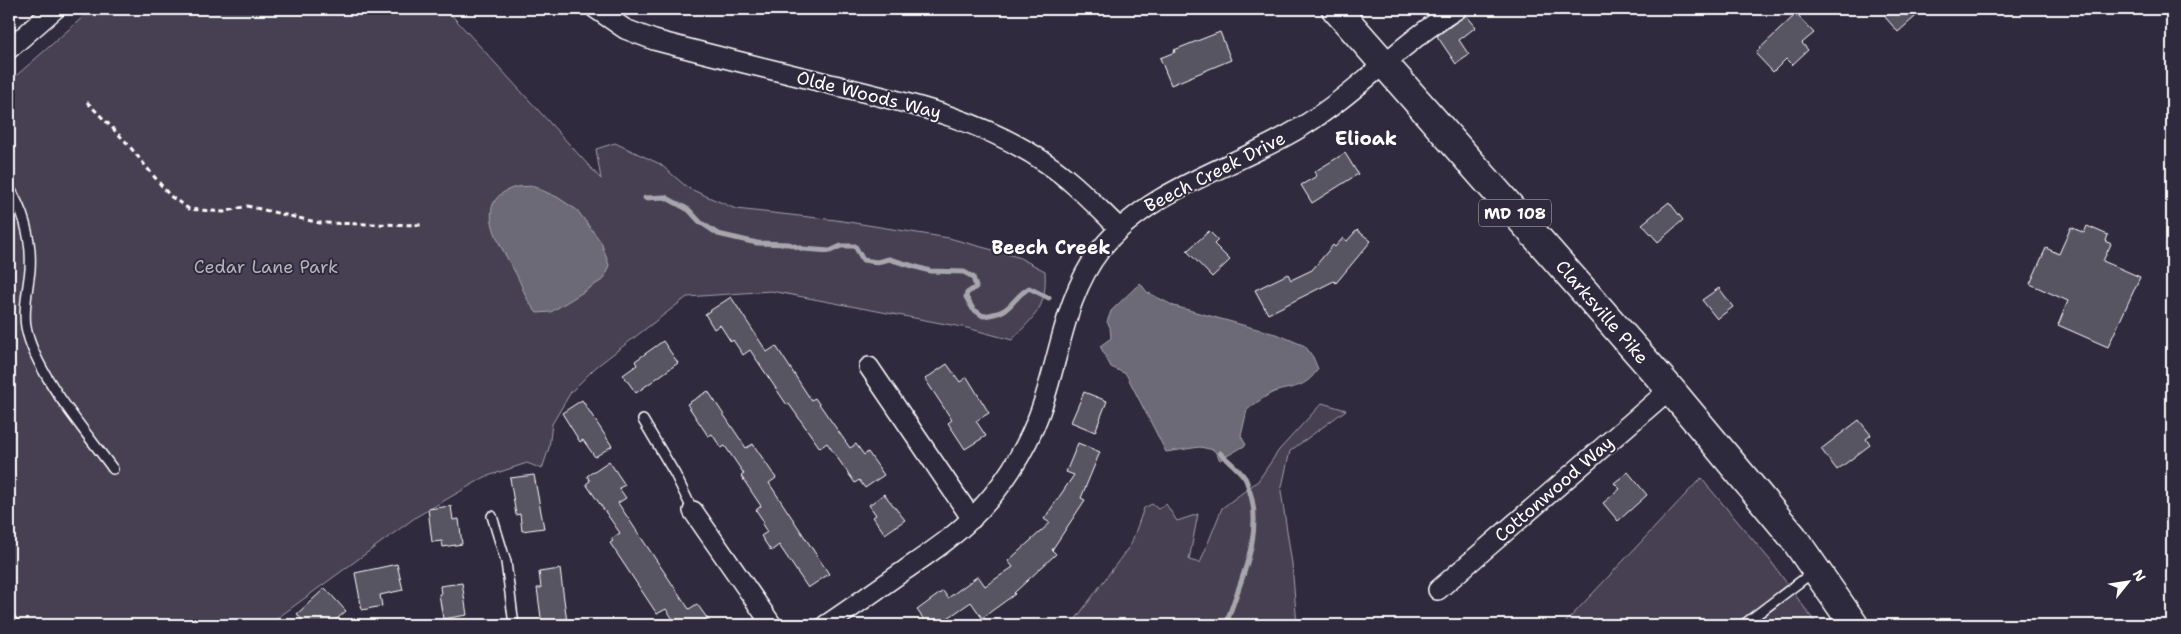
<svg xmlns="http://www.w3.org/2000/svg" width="2181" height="634" font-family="'Shantell Sans',sans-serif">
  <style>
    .green { fill: #464152; stroke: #a2a0a8 }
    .water { fill: #6d6a77; stroke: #a7a6ad }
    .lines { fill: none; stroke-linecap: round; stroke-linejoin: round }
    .stream { stroke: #a7a6ad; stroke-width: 5 }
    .building { fill: #595564; stroke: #fff }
    .lane-casing { stroke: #fff; stroke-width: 12 }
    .street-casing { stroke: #fff; stroke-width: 22 }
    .primary-casing { stroke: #fff; stroke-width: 31 }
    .path { stroke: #fff; stroke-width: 3; stroke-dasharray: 5 4; stroke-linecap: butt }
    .lane { stroke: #2f2a3d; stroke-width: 9 }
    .street { stroke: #2f2a3d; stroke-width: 19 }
    .primary { stroke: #2f2a3d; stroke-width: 28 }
    .labels { text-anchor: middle; stroke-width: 4; stroke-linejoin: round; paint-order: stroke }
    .shield { fill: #2f2a3d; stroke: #c1bfc5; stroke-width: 1 }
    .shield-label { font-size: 16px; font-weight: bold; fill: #fff }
    .street-label { font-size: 18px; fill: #fff; stroke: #2f2a3d }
    .park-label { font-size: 18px; fill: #b5b3ba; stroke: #2f2a3d }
    .neighbourhood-label { font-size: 19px; font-weight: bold; fill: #fff; stroke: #2f2a3d }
  </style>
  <rect width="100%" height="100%" fill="#2f2a3d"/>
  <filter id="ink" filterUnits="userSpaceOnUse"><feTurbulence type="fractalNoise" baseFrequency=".02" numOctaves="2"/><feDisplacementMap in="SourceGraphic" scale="10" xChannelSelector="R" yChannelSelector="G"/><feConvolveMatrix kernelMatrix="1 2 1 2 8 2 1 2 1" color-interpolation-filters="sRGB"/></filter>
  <g filter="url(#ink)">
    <g class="green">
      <path d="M92,9h354l155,170 -5,-30 19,-6 45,21 28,24 48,21 100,11 113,18 69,19 27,14c2,37 -9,43 -33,69l-45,-12 -196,-37 -84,6 -91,70 -25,25 -19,32 -3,24 -7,21 -15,-6 -42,14 -69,40 -148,108h-259v-543z"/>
      <polygon points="1322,403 1346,410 1290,451 1281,491 1292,564 1297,625 1067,625 1075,620 1131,544 1144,508 1152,504 1158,509 1166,504 1177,521 1198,514 1189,560 1200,563 1222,508 1258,481 1279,450"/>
      <polygon points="1701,478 1770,560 1817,625 1563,625"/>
    </g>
    <g class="water">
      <path d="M532,186l25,11 20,13 24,32 8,23 -5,14 -53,33 -14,1c-12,-14 -12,-21 -20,-37 -12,-24 -49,-73 -4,-88 5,-2 13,-1 19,-2z"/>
      <path d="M1140,283l7,9 27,14 105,29 26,11 8,11 5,12c-13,20 -25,17 -44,23 -9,4 -19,12 -27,18l-6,26 5,9 -26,15 -6,-10 -14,-3 -34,5 -40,-78 -15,-7 -11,-21 11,-8 -1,-11 -3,-5 4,-11z"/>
    </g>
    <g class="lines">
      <g class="stream">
        <path d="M645,198l20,-1 24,13 11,12 18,12 39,9 32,1 14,5 27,2 11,-5h14l8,14 14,2 12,-3 41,12 34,1 9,5 3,10 -9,6 -1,4 7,12 10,7c32,-4 24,-14 46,-28l20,10"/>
        <path d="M1220,453c8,8 18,15 25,25 2,3 3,9 5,14 14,44 -11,91 -24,133"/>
      </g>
    </g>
    <g class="building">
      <polygon points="1894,9 1924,9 1898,32 1885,17"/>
      <polygon points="1796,14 1814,33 1802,43 1808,50 1792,65 1786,59 1773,72 1755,53"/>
      <polygon points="1466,15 1476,27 1459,40 1469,55 1456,64 1437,36"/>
      <polygon points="1220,32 1231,60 1171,85 1160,58 1175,52 1174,50"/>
      <polygon points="1345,153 1358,174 1312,203 1301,185 1317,176 1314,172"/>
      <polygon points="1669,202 1683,220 1658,242 1642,224"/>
      <polygon points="2087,226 2108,235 2106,241 2111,244 2103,261 2140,277 2108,347 2058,325 2068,301 2030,284 2046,248 2059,254 2071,227 2084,233"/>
      <polygon points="1357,230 1371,241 1336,283 1334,281 1268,314 1255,290 1288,274 1291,280 1312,270 1333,245 1335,247 1343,238 1347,241"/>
      <polygon points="1209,231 1218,240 1214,244 1230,260 1212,277 1187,251"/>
      <polygon points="1719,288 1733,307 1717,319 1702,300"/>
      <polygon points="731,297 767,352 776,346 811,400 815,398 850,448 856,444 864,455 868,452 884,475 865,488 859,480 855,483 827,443 820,448 789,404 787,405 750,350 743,355 733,340 731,342 720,325 714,329 705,314"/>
      <polygon points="663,341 678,363 636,393 623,375 637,365 635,361"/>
      <polygon points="947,364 960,382 967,377 989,413 976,421 986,436 965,449 948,423 952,420 925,379"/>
      <polygon points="708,391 746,448 753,444 776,478 769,483 829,574 808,588 779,545 771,551 761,536 767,532 762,524 764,522 756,510 761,506 741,476 744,474 725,446 721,448 712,434 708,436 687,404"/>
      <polygon points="1084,392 1107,401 1095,432 1071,422"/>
      <polygon points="582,400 612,446 595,457 583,440 580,442 562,413"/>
      <polygon points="1859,420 1871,435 1866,439 1870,445 1837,470 1821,449"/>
      <polygon points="1078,443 1100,452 1081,498 1085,500 1052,550 1056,554 1014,593 1015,594 982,618 971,602 938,625 928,625 917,610 943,591 948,598 978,576 985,586 1013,567 1008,561 1050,523 1044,519 1074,475 1066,472"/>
      <polygon points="609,461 625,485 619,488 626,498 618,503 689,609 697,604 712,625 677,625 666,609 657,614 610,543 613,541 611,539 620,533 586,484 590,481 587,476"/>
      <polygon points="1628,472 1647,495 1618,521 1603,503 1620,489 1614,483"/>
      <polygon points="534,475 544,528 522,531 520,514 516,515 510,478"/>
      <polygon points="884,494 905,520 885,534 873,517 876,515 869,505"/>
      <polygon points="451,506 453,520 459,519 462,544 443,547 442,541 432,542 428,509"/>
      <polygon points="397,564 403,590 380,595 382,606 362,610 355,573"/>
      <polygon points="560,569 567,622 542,625 537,588 541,588 539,572"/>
      <polygon points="462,583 467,615 443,619 439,594 441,594 440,586"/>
      <polygon points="325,588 346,611 330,625 307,625 297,614"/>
    </g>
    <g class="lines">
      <g class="lane-casing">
        <g id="lane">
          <path d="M9,187c15,25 23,54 21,83 -2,19 -7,39 -4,57 8,45 60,105 87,142"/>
          <polyline points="643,420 675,474 693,511"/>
          <polyline points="492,516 506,562 514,625"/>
          <polyline points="9,618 15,625"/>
          <polyline points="1743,625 1813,572"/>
        </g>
      </g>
      <g class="street-casing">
        <g id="street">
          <path d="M596,9l29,20 29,11c60,16 120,30 180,45 74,18 148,34 212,78 27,18 49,42 73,65"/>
          <polyline points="9,49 55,9"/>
          <polyline points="869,367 972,519"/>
          <polyline points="693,511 772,625"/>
          <polyline points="1438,590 1670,389"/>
          <path d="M826,625c27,-18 53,-37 79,-55 23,-16 46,-31 66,-51 30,-29 55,-68 69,-107 20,-54 24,-116 61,-163 51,-63 135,-81 202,-123 55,-34 99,-84 154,-117"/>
        </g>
      </g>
      <g class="primary-casing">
        <polyline id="primary" points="1336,9 1670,389 1793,537 1854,625"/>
      </g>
      <polyline class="path" points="87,102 126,142 170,196 189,209 224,212 247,206 320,223 423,225"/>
      <use href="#lane" class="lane"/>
      <use href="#street" class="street"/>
      <use href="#primary" class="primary"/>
    </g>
  </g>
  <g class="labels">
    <rect class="shield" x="1479" y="199.5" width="72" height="27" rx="4"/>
    <g class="shield-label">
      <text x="1515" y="219">MD 108</text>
    </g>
    <g class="street-label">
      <text transform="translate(869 95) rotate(14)" y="6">Olde Woods Way</text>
      <text transform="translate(1215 172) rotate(-27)" y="6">Beech Creek Drive</text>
      <text transform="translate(1602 312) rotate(49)" y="6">Clarksville Pike</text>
      <text transform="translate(1554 489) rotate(-41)" y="6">Cottonwood Way</text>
    </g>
    <g class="park-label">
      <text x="266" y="273">Cedar Lane Park</text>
    </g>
    <g class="neighbourhood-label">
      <text x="1366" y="145">Elioak</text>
      <text x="1051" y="254">Beech Creek</text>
    </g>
  </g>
  <rect width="2181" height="634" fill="none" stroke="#2f2a3d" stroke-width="30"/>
  <rect x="15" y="15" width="2151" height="604" fill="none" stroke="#fff" stroke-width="2" filter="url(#ink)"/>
  <g transform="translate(2128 582) rotate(60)" stroke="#2f2a3d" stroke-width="4" paint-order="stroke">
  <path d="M0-4L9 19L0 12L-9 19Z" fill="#ffffff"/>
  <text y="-8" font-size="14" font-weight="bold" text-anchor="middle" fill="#ffffff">N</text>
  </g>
</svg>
